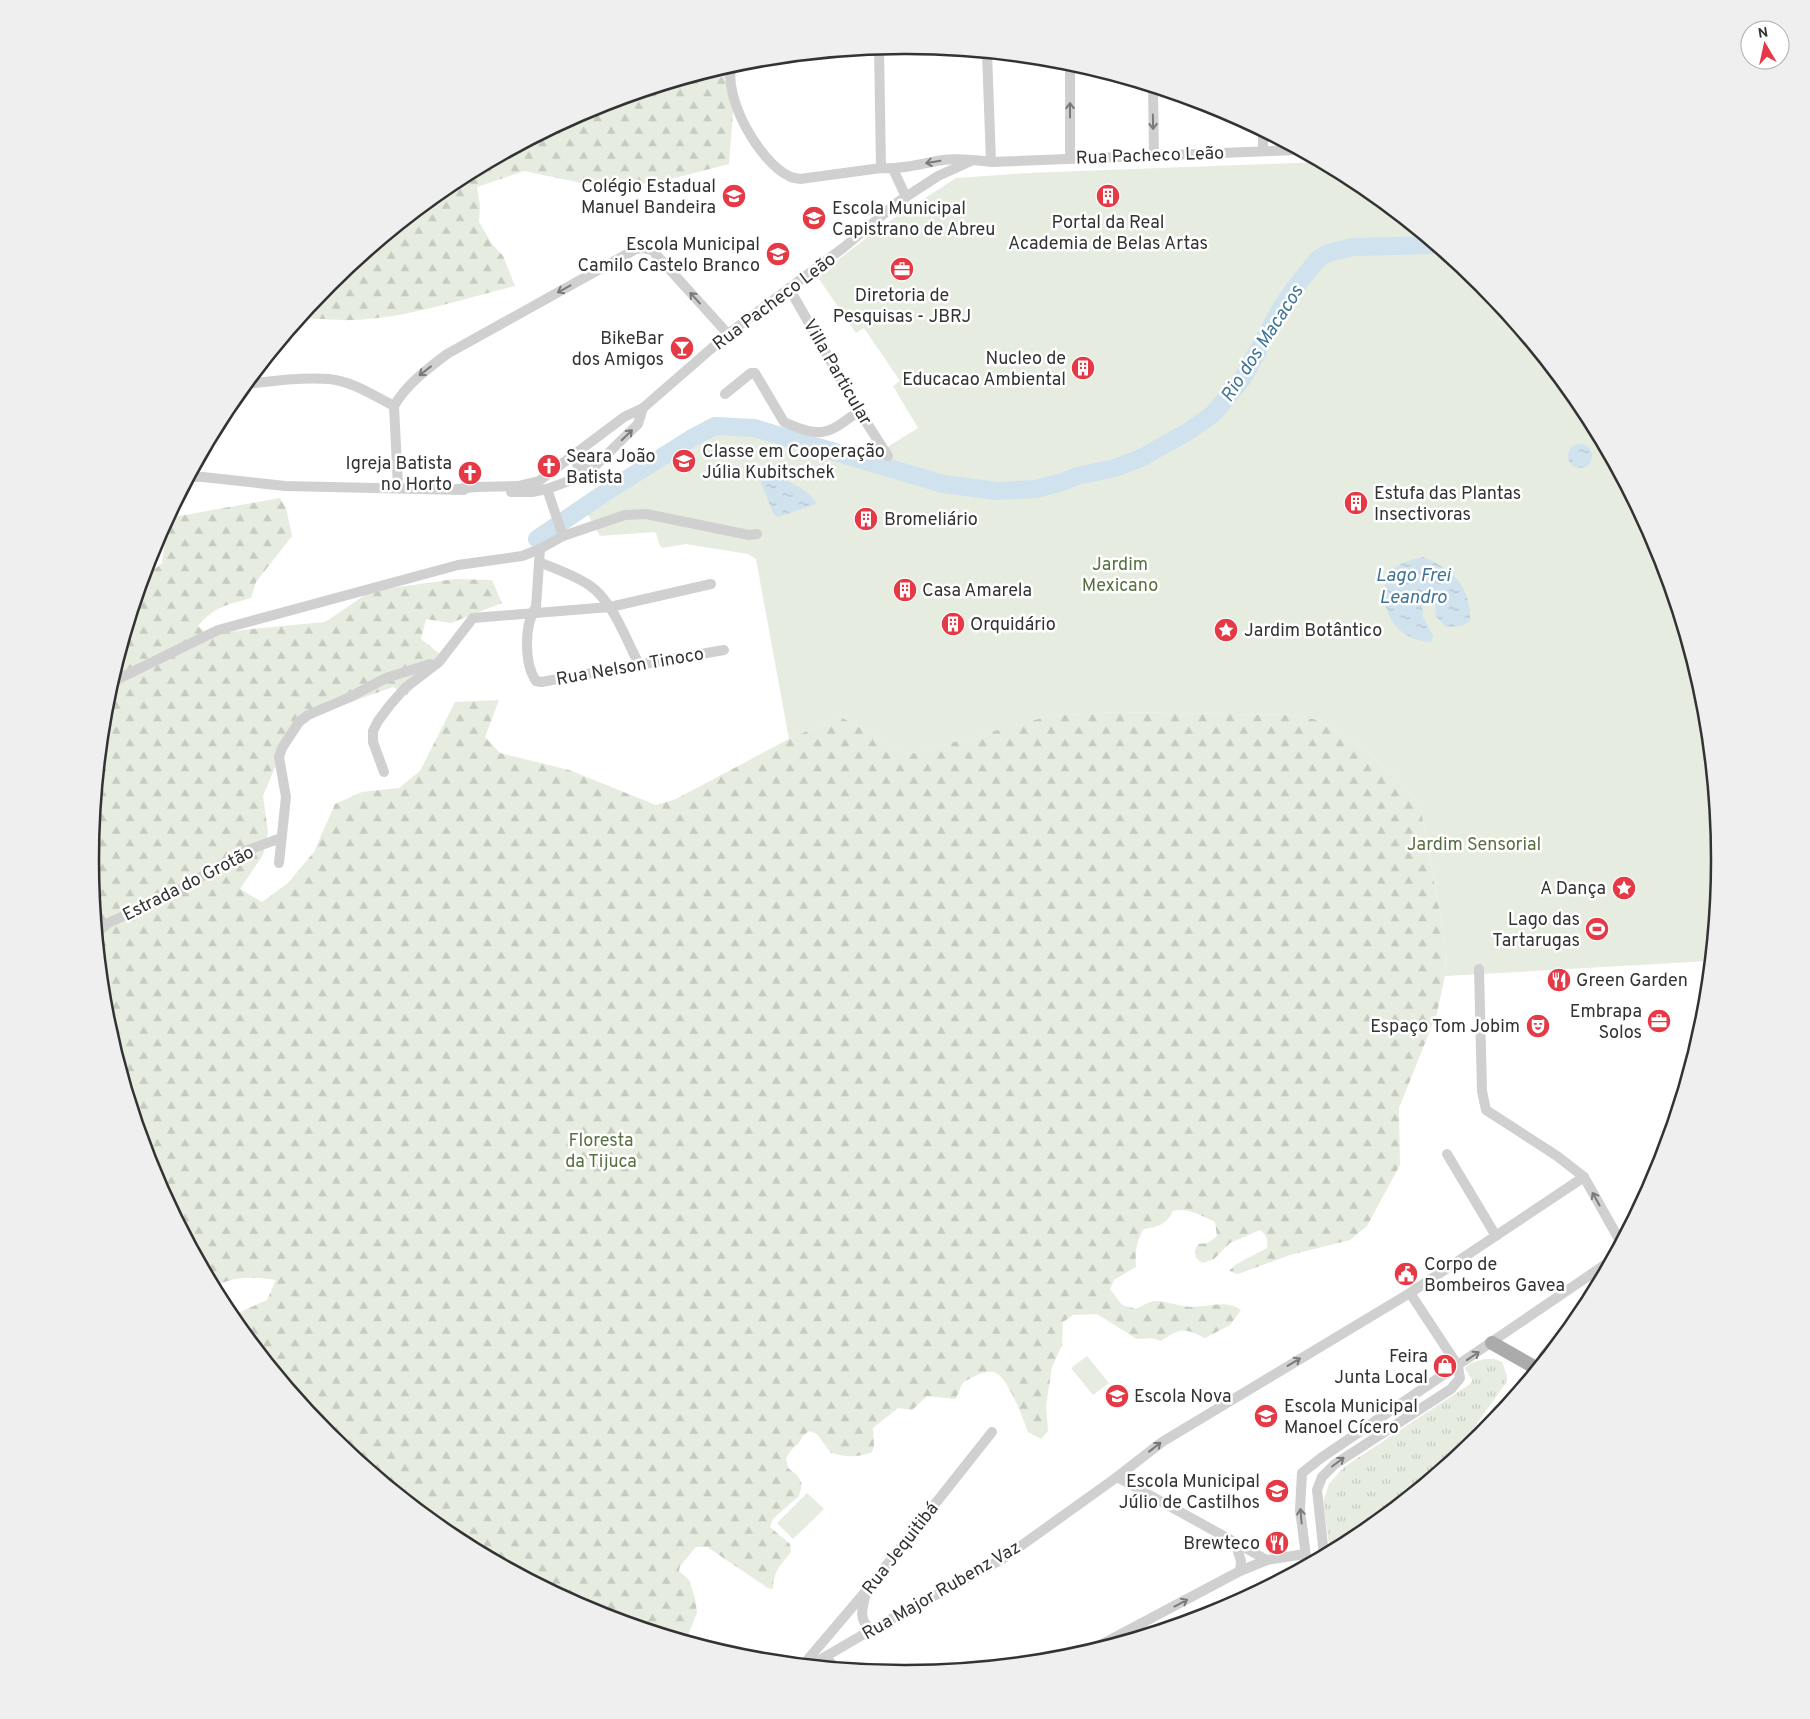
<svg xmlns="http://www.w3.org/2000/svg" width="1810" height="1719" font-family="Overpass,sans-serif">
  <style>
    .grass { fill: url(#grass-tufts) }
    .forest { fill: url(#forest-firs) }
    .garden { fill: #e6ecdf }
    .water { fill: url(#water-ripples) }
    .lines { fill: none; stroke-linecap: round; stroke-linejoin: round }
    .river { stroke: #cfe2ee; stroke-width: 18 }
    .minor { stroke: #d0d0d0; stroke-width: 10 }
    .major { stroke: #ababab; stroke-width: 14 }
    .oneway { stroke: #7a7a7a }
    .labels { text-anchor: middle; stroke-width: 5; stroke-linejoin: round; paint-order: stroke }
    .street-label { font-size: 18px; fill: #333; stroke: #fff }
    .poi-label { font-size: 18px; fill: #333; stroke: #fff; text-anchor: end }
    .park-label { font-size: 18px; fill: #56703f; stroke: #fff }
    .water-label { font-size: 19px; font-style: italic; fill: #3f7597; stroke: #fff }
    .rim { fill: none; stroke: #333; stroke-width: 2.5 }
  </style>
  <defs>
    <pattern id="grass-tufts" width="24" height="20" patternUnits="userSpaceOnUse" patternTransform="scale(1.25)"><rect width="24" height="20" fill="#e6ecdf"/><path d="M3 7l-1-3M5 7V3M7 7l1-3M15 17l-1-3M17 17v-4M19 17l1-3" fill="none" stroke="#c6cbc0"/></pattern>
    <pattern id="forest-firs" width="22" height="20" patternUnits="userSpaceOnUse" patternTransform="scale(1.25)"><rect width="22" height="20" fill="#e6ecdf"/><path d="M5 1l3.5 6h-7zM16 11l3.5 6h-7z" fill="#c6cbc0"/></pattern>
    <pattern id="water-ripples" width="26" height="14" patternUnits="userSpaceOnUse" patternTransform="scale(1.25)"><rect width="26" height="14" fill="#cfe2ee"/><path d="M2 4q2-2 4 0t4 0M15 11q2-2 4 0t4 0" fill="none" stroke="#b2c2cd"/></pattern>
  </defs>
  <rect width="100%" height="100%" fill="#fff"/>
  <polygon class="grass" points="1484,1359 1494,1359 1502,1362 1507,1376 1506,1383 1480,1419 1458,1454 1357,1537 1330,1551 1323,1502 1329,1484 1344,1467 1470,1384 1472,1380 1465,1368 1471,1363"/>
  <g class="forest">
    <path d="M718,69l10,4 6,26 -5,65 -62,16 -57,9 -86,-18 -47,16 3,19 -1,16 13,22 11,12 12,30c-53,13 -107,32 -162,34 -18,1 -35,-3 -54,0l30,-37 124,-101 141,-75z"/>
    <path d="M280,498l6,10 6,28 -36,46 -5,16c-24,7 -36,8 -53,28l10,9 44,-6 73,-7 46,-31 84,-12 37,1 10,23 -51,20 -25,-4 -5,20 20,16 -34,40 -14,-8 -89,32 -19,25 -22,52 5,36 -5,23 -23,34 22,13 26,-19 26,-31 21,-48 27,-12 37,-4 21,-17 35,-69 44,-2 -14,37 15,16 69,17 87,35 20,-6 113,-60 50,-23 70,38 139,-38 71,-4 173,3 27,5 25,14 48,39 28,31 26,140 -1,32 -8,37 -38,95 1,57 -33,61 -17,14 -60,15 -52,19 -9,-3 6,-6 32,-17c1,-9 0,-13 -7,-18l-30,13 -16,16 -11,4c-9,-4 -10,-11 -5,-19l10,-1 9,-7 -2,-14c-14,-6 -26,-15 -42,-11 -7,14 -14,15 -29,18 -8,12 -9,24 -8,38l-22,13 -4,9 12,16 14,4c6,-3 12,-7 19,-8 11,0 24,5 36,6 16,0 35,-8 50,3l-11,15 -25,13c-21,-10 -24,-11 -44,3l-9,-3 -15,1 -40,-25 -24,1 -10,7 -1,23 -10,22 -6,39 2,25 -7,8 -13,-7c-5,-13 -20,-56 -34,-60 -9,-2 -23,5 -30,10 -4,4 -5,12 -9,17l-28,-3 -15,14 -14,-2 -25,20 1,18 -2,6c-16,6 -24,5 -41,1l-14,-19 -8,-3 -6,5 -5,8 -7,6 -5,8 2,10 9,7 5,9 -3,12 -26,23 -3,8 20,17 1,8c-11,14 -17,18 -18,37l-5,-1 -61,-41h-11l-16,19 -1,5 10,9 6,18 2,15 -11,27 -93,-28 -141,-75 -123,-102 -98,-119 36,-16 9,-20c-22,-3 -41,-5 -62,7l-62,-116 -46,-153 -15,-159 15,-159 37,-121 19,-16 6,-45z"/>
  </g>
  <g class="garden">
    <polygon points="1320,162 1358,182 1481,284 1582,407 1658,548 1704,701 1719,860 1709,961 1445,976 1446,944 1420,804 1392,773 1344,734 1319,720 1292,715 1119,712 1049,716 909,754 839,716 789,739 756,559 748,554 686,544 663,548 660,546 656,533 654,532 600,536 587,513 586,510 650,468 717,427 860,464 918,428 893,386 900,381 864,328 856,333 817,276 882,226 956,178 1028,173"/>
    <polygon points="1087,1356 1109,1383 1093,1395 1071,1368"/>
    <polygon points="807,1493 824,1509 793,1539 777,1523"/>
  </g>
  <g class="water">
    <circle cx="1580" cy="456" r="12"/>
    <path d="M759,471c14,2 54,19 57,33l-38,13 -4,-2 -17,-42z"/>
    <path d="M1423,557c22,9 43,24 46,49 1,6 2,10 0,16l-8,4 -15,1 -10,-11 -1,-11 -2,-2h-5l-6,3 1,11 10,19 -2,6c-9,-1 -18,-2 -26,-8 -19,-13 -28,-42 -14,-62 7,-9 21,-12 32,-15z"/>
  </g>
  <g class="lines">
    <polyline class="river" points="537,539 603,494 692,438 715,426 754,428 943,484 997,491 1036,489 1062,482 1077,476 1115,468 1141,458 1189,431 1213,414 1243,378 1281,308 1294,289 1318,259 1328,253 1353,247 1434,245"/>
    <g class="minor">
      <polyline points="879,48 881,168"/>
      <polyline points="987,53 991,162"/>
      <polyline points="1070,62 1070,158"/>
      <path d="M732,65c-10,31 28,98 57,111 3,2 7,2 11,3l81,-11c20,2 42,-5 62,-8 16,-2 32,0 48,2l306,-12"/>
      <polyline points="1153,88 1154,156"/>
      <polyline points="1263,132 1263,151"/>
      <polyline points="893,169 906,197"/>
      <polyline points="789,288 859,411 888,456"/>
      <path d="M247,384c26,-3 55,-7 82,-5 23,2 45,17 65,27"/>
      <path d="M725,394l26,-21h4l29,49c38,17 44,12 75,-11"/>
      <path d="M394,406c13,-22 32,-36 53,-52l189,-105 7,-1 9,2 76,84"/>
      <polyline points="394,406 398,487"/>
      <polyline points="574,454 578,467 591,470"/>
      <polyline points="190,477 203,477 285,486 464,490"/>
      <polyline points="457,489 476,487 518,486 539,481 624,417 643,408 728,334 843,248 898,202 938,176 971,161"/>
      <polyline points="547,489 563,536"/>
      <polyline points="511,492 532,492 547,489 580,477 591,470 638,424 643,408"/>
      <path d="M539,562c17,7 35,13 50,23 24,16 37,55 50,79"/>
      <path d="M724,650l-183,32 -5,-1c-12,-17 -12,-57 0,-74l4,-58 23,-13 62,-21 21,-1 103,21 8,-1"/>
      <polyline points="112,682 218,630 458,565 522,556 540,549"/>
      <polyline points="384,772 373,742 373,731 378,721 390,705 405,688 439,662 473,618 610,607 711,584"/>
      <polyline points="279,863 286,797 279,757 282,748 299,722 308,715 348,698 386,678 430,664"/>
      <polyline points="98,932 108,923 170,895 245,851 281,838"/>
      <polyline points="1479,969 1482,1091 1486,1110 1557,1156 1584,1177"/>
      <polyline points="1447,1154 1496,1236"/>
      <polyline points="1117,1477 1267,1560"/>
      <polyline points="1235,1542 1241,1561 1240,1571"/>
      <polyline points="1324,1555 1317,1490 1322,1477 1335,1464 1451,1389 1460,1378 1458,1366 1410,1293"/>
      <polyline points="1307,1564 1300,1510 1302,1473 1321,1458 1609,1262"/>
      <path d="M866,1592c-3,16 -9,26 5,38"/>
      <polyline points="1091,1650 1240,1571 1267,1560 1305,1554"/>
      <polyline points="825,1657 835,1667"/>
      <polyline points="806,1664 809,1658 866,1591 992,1432"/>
      <polyline points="811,1665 871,1630 1004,1558 1117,1477 1162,1442 1410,1293 1584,1177 1620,1241"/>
    </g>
    <g class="major">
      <polyline points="1492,1343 1536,1368"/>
      <polyline points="1545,1358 1572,1325"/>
    </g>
  </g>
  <defs><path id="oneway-shaft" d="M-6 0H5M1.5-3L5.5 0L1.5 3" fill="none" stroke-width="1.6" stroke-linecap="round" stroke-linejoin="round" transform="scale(1.25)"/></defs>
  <g class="oneway">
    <use href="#oneway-shaft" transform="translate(1070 110) rotate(-90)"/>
    <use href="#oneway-shaft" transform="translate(1153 122) rotate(89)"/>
    <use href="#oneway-shaft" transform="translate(933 162) rotate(171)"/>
    <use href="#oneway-shaft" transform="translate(564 289) rotate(151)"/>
    <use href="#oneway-shaft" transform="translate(695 298) rotate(-132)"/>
    <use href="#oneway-shaft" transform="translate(425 371) rotate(142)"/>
    <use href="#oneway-shaft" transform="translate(627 435) rotate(-44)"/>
    <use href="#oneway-shaft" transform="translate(1596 1199) rotate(-119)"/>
    <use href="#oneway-shaft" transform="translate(1473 1356) rotate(-34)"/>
    <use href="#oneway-shaft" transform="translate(1294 1362) rotate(-31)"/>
    <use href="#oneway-shaft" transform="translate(1155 1447) rotate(-38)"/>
    <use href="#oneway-shaft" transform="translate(1338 1462) rotate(-37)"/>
    <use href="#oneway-shaft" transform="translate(1301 1516) rotate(-95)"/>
    <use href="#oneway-shaft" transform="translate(1181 1603) rotate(-28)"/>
  </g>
  <defs>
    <g id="school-disc" transform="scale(1.25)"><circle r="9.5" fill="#e63946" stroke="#fff"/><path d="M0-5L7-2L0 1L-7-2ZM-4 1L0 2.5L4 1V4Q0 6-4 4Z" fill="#fff"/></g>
    <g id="building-disc" transform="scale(1.25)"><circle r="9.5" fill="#e63946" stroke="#fff"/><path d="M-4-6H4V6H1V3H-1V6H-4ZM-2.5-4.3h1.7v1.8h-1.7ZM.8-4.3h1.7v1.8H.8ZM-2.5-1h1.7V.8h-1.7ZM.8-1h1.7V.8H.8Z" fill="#fff"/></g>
    <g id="office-disc" transform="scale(1.25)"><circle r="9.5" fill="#e63946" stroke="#fff"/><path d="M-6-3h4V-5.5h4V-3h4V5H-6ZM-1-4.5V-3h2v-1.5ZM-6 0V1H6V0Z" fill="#fff"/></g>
    <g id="bar-disc" transform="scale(1.25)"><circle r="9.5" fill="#e63946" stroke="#fff"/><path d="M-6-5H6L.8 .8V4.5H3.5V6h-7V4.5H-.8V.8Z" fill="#fff"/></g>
    <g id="church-disc" transform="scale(1.25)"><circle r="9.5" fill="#e63946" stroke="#fff"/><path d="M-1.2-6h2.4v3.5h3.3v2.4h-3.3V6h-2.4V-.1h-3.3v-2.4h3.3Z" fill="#fff"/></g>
    <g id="sight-disc" transform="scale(1.25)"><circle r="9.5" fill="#e63946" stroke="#fff"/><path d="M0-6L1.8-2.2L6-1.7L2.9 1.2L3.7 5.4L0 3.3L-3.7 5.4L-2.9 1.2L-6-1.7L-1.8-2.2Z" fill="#fff"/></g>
    <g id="stadium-disc" transform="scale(1.25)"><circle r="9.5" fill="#e63946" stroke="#fff"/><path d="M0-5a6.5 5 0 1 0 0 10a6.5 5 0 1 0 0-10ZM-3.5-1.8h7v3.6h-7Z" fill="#fff"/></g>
    <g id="restaurant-disc" transform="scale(1.25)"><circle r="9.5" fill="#e63946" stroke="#fff"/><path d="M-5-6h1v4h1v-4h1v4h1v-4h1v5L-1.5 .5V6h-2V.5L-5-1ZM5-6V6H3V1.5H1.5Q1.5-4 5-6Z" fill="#fff"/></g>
    <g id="theatre-disc" transform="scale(1.25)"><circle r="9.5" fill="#e63946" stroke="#fff"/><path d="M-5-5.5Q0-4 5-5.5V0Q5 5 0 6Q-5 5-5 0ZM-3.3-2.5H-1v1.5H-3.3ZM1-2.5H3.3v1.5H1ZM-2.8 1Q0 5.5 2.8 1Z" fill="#fff"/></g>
    <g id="civic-disc" transform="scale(1.25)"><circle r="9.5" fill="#e63946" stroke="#fff"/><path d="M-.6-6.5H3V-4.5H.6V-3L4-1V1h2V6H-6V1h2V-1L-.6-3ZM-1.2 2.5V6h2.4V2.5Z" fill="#fff"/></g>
    <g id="shop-disc" transform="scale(1.25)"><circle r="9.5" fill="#e63946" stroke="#fff"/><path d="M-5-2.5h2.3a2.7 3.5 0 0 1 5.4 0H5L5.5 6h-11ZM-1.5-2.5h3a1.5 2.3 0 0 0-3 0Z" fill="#fff"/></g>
  </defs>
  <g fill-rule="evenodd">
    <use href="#school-disc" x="734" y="196"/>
    <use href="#building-disc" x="1108" y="196"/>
    <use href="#school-disc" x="814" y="218"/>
    <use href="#school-disc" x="778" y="254"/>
    <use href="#office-disc" x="902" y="269"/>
    <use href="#bar-disc" x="682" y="348"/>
    <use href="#building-disc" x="1083" y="368"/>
    <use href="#school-disc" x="684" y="461"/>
    <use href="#church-disc" x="549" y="466"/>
    <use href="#church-disc" x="470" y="473"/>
    <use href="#building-disc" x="1356" y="503"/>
    <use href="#building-disc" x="866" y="519"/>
    <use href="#building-disc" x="905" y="590"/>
    <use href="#building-disc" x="953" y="624"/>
    <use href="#sight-disc" x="1226" y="630"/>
    <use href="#sight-disc" x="1624" y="888"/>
    <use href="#stadium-disc" x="1597" y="929"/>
    <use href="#restaurant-disc" x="1559" y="980"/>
    <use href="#office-disc" x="1659" y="1021"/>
    <use href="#theatre-disc" x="1538" y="1026"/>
    <use href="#civic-disc" x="1406" y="1274"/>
    <use href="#shop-disc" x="1445" y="1366"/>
    <use href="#school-disc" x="1117" y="1396"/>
    <use href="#school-disc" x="1266" y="1416"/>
    <use href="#school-disc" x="1277" y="1491"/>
    <use href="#restaurant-disc" x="1277" y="1543"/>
  </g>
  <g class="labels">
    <g class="street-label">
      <text transform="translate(1150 155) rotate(-2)" y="6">Rua Pacheco Leão</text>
      <text transform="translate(774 301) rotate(-37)" y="6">Rua Pacheco Leão</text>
      <text transform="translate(838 372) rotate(60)" y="6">Villa Particular</text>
      <text transform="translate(630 666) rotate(-10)" y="6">Rua Nelson Tinoco</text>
      <text transform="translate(188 883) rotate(-27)" y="6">Estrada do Grotão</text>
      <text transform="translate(900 1548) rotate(-52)" y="6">Rua Jequitibá</text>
      <text transform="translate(941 1590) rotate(-30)" y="6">Rua Major Rubenz Vaz</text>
    </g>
    <g class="poi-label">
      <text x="716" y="192">Colégio Estadual<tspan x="716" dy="21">Manuel Bandeira</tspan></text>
      <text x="832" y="214" text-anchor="start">Escola Municipal<tspan x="832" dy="21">Capistrano de Abreu</tspan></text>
      <text x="1108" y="228" text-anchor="middle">Portal da Real<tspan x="1108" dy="21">Academia de Belas Artas</tspan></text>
      <text x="760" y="250">Escola Municipal<tspan x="760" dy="21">Camilo Castelo Branco</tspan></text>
      <text x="902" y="301" text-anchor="middle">Diretoria de<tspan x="902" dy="21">Pesquisas - JBRJ</tspan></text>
      <text x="664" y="344">BikeBar<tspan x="664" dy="21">dos Amigos</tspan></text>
      <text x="1066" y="364">Nucleo de<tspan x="1066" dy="21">Educacao Ambiental</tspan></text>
      <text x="702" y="457" text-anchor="start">Classe em Cooperação<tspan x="702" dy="21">Júlia Kubitschek</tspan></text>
      <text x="566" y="462" text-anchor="start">Seara João<tspan x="566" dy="21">Batista</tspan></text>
      <text x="452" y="469">Igreja Batista<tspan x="452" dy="21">no Horto</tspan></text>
      <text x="1374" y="499" text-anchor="start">Estufa das Plantas<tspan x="1374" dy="21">Insectivoras</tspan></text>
      <text x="884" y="525" text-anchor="start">Bromeliário</text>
      <text x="922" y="596" text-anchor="start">Casa Amarela</text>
      <text x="970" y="630" text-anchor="start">Orquidário</text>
      <text x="1244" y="636" text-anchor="start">Jardim Botântico</text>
      <text x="1606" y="894">A Dança</text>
      <text x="1580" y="925">Lago das<tspan x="1580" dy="21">Tartarugas</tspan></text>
      <text x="1576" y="986" text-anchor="start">Green Garden</text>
      <text x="1642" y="1017">Embrapa<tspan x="1642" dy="21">Solos</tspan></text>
      <text x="1520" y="1032">Espaço Tom Jobim</text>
      <text x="1424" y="1270" text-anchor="start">Corpo de<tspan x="1424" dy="21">Bombeiros Gavea</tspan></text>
      <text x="1428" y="1362">Feira<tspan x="1428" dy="21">Junta Local</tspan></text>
      <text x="1134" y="1402" text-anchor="start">Escola Nova</text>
      <text x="1284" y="1412" text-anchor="start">Escola Municipal<tspan x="1284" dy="21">Manoel Cícero</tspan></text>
      <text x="1260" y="1487">Escola Municipal<tspan x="1260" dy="21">Júlio de Castilhos</tspan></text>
      <text x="1260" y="1549">Brewteco</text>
    </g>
    <g class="park-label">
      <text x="1120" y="570">Jardim<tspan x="1120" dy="21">Mexicano</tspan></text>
      <text x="1474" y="850">Jardim Sensorial</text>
      <text x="601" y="1146">Floresta<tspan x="601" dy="21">da Tijuca</tspan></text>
    </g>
    <g class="water-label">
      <text transform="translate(1261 343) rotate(-57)" y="7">Rio dos Macacos</text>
      <text x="1413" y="581">Lago Frei<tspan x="1413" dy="22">Leandro</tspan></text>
    </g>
  </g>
  <path d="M0 0H1810V1719H0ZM904 54H906A805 805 0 0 1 1711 859V860A805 805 0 0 1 906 1665H904A805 805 0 0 1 99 860V859A805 805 0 0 1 904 54Z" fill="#efefef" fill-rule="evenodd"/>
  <path class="rim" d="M904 54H906A805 805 0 0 1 1711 859V860A805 805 0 0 1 906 1665H904A805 805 0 0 1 99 860V859A805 805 0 0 1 904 54Z"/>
  <g transform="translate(1765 45) rotate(351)"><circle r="24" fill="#ffffff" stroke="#adadad"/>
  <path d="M0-4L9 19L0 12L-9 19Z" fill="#e63946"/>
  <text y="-8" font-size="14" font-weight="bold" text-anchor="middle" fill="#333333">N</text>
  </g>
</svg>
